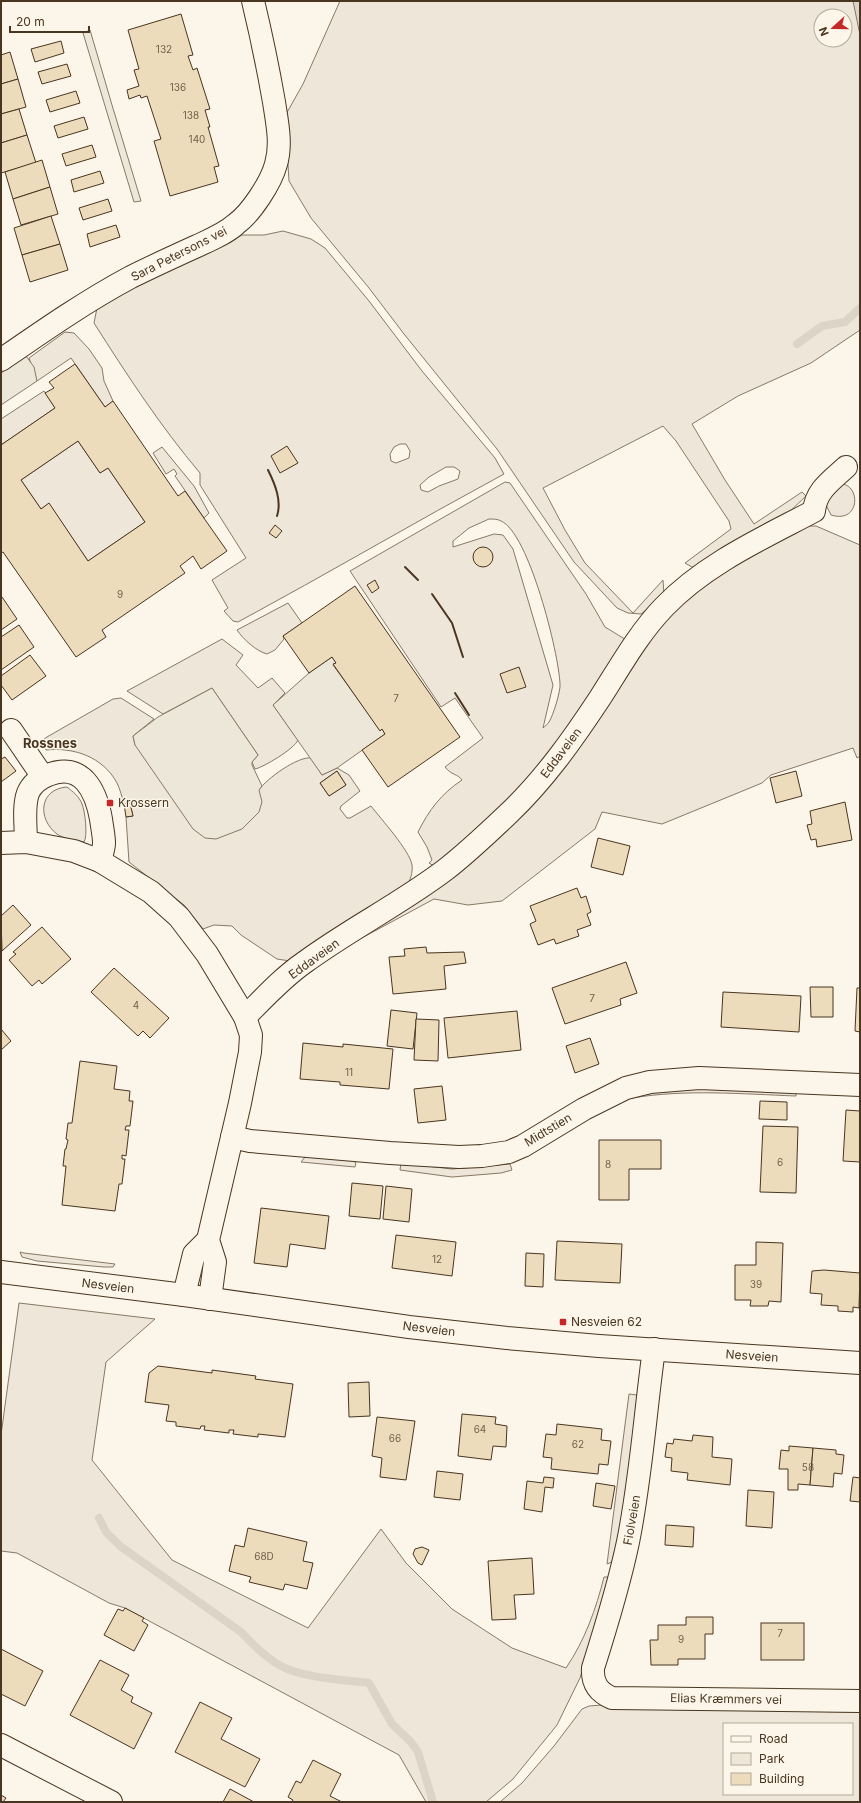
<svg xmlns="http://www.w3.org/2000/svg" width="861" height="1803" font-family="Inter,sans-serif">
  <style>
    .green { fill: #ede6d9; stroke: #887966; fill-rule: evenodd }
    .parking { fill: #ede7d9; stroke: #887966 }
    .water { fill: #dcd4c6; stroke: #887966 }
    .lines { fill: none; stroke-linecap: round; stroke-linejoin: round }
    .stream { stroke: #dcd4c6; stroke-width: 8 }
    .building { fill: #ecdcbc; stroke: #4a3520; fill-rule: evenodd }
    .street-casing { stroke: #4a3520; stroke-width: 24 }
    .secondary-casing { stroke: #4a3520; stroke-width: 24 }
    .street { stroke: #fbf6e9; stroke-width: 22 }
    .secondary { stroke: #fbf6e9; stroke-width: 22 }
    .wall { stroke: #4a3520; stroke-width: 2 }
    .poi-dot { fill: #c62828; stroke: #fbf6e9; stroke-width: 1.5 }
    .labels { text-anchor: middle; stroke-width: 3; stroke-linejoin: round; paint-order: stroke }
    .number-label { font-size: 10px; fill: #725f47 }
    .street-label { font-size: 12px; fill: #4a3520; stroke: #fbf6e9 }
    .poi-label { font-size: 12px; fill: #4a3520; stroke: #fbf6e9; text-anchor: start }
    .neighbourhood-label { font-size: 13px; font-weight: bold; fill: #4a3520; stroke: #fbf6e9 }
  </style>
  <rect width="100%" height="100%" fill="#fbf6e9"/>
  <g class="green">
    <path d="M340,1h520v329l-49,33 -73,33 -46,28 33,56 29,44 48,-32 4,4 -25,24 -78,47h-11l-7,-4 46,-34 -2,-8 -53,-80 -13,-15 -120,62 22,42 20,33 48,50 30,-33 1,15 -23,19 -13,-1 -11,-5 -43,-46 -77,-113 -93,-115 -35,-46 -58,-70 -22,-37 -4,-65 18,-32zM821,16h24v24h-24z"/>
    <path d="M283,231l28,8 14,9 44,53 53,70 73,87 9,16c-89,48 -177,100 -266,148l-5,-1 -9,-10 4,-3 -16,-28 34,-22 -46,-73v-12c-39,-46 -73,-98 -106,-150l3,-15 54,-32 72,-30 19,-11h22zM400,444h6l4,7 -1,7 -13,5 -5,-2 -1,-7 4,-7zM446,467h8l6,4 -2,8 -19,7 -11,6 -7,-2 -1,-5 9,-8z"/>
    <polygon points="65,332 74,333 89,349 102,368 104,381 113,401 105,407 71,358 37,381 29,358"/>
    <polygon points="44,391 55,408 1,445 1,419"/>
    <polygon points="78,441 100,473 108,468 145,522 88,561 49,504 41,509 21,480"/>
    <polygon points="162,447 194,486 209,513 204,518 175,476 177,474 174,469 166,474 153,453"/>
    <path d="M505,482l5,1 76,111 19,33 23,14 -14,23 -102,139 -78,63 -5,-3 3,-3 -5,-13 -9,-15c11,-22 23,-38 44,-52 -4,-6 -11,-5 -17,-13l38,-29 -28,-40 -14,9 -91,-136zM489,519c4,0 9,0 12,2 28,12 58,133 59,163 1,6 -7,32 -11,38 -1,2 -4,4 -6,6l10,-43 -40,-136 -10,-14 -9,-1 -41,13v-6l16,-13z"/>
    <path d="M842,484c19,2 18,40 -11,31l-5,-10 2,-9z"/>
    <polygon points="809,526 816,526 860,545 860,756 857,758 853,748 771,775 762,783 662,824 602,812 595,829 502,901 468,905 434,899 345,947 478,853 641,644 691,590 803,528"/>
    <path d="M288,603l14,20 -19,13 1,3 -9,11 -8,4c-11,-3 -24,-15 -30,-24z"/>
    <path d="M222,639l21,16 -7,10 22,23 14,-10 13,15 -12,12 25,35c-4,9 -34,27 -43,29l-3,-7 6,-7 -46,-67 -49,26 -36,-23z"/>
    <path d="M121,698l33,21 -21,17 2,9 124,45c7,-11 39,-34 52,-32l11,17 15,-7 12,7 11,16 -19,15 -1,3 7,9h3l21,-12c10,13 39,45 41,59 1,8 -2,15 -5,21l-117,75 -13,-2 -36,-24 -9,-9 -18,-1 -11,4 -19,-24 -55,-43 -3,-45 7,-1 -3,-13 -6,1c-2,-7 -4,-15 -7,-21 -14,-26 -43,-36 -71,-33l-5,-9 6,-4 66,-38zM337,771l9,14 -17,11 -9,-13z"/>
    <path d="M67,787c6,5 12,9 15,17 3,7 6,32 2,38 -9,-2 -20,-3 -27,-8 -20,-15 -18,-45 10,-47z"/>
    <path d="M682,1087l114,4v5c-54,-2 -110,-7 -164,2l1,-4z"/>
    <polygon points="305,1157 352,1160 356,1163 355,1167 301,1162"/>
    <polygon points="401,1163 452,1169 510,1164 512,1170 501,1173 452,1177 400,1170"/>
    <polygon points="20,1252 24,1253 115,1264 113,1267 104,1267 37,1261 22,1257"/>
    <path d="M19,1303l136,16 -49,43 -14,98 80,100 136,68 73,-99 25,34 46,46 60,39 54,20c19,-28 30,-59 38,-91h6l-30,101 -23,47 -44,54 -27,23h-60l-27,-47 -274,-147 -16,-5 -92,-50 -16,-2v-116z"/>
    <polygon points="629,1394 637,1395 637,1403 623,1519 612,1562 607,1564"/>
    <path d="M602,1705l34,4 224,3v90h-360l22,-19 32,-37 28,-37 7,-3zM724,1724h128v70h-128z"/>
  </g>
  <g class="parking">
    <polygon points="90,30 112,105 141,201 134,202 83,33"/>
    <polygon points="26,356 34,367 37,381 1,405 1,373"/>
    <polygon points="332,657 336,663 333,665 380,730 382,729 385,734 337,768 322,775 273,705 309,673"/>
    <polygon points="212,688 258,755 252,762 252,765 262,786 259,790 262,802 259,812 242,829 216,839 205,838 193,829 135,745 133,736 158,717"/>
  </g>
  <polygon class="water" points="853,1 860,1 860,35"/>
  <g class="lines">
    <g class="stream">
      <polyline points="797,344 822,326 845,322 860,308"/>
      <path d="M99,1518l7,14 14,14 121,86c12,13 25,26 40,34 22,12 64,14 88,17l23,41 19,18 7,10 15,50"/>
    </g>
  </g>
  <g class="building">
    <polygon points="181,14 193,55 188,56 193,70 197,68 210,109 205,110 210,127 208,127 219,166 214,167 218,182 170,196 154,141 161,139 147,96 141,98 140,95 129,99 127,90 139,86 134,70 139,69 128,30"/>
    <polygon points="61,41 64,53 35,62 31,49"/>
    <polygon points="10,52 18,79 1,84 1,55"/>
    <polygon points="67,64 71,76 42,84 38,72"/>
    <polygon points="18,79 26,107 1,114 1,84"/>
    <polygon points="76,91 80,103 50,112 46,100"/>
    <polygon points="19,109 27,135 1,143 1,114"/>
    <polygon points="84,117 88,129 58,138 54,126"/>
    <polygon points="27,135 36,163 1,173 1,143"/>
    <polygon points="92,145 96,157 66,166 62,154"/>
    <polygon points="42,160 50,187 13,199 5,172"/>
    <polygon points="100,171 104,183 74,192 71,180"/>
    <polygon points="50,187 58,214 21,225 13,199"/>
    <polygon points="108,199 112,211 83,220 79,208"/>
    <polygon points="51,216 60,244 22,255 14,228"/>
    <polygon points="116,225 120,237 90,247 87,234"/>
    <polygon points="60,244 68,270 30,282 22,255"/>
    <path d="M75,364l30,43 8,-6 65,95 7,-5 42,60 -26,18 -8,-13 -13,10 5,7 -83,57 4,7 -30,20 -73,-105 -2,1v-108l54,-37 -10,-15 9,-5 -5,-6zM78,441l22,32 8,-5 37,54 -57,39 -39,-58 -8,6 -20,-29z"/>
    <polygon points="287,446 298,463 280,473 271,456"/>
    <polygon points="275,525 282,531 276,538 269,533"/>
    <circle cx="483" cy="557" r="10"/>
    <polygon points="375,580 379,588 372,593 367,585"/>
    <polygon points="355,586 460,737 388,787 362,750 385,734 382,729 380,731 333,664 336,663 332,657 309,673 283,636"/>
    <polygon points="2,597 17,619 1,630 1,598"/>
    <polygon points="19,625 34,647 1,670 1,637"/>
    <polygon points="30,655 46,676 12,700 1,685 1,676"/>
    <polygon points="519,667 526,687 507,693 500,674"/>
    <polygon points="5,757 16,771 1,782 1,759"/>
    <polygon points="337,771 346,785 329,796 320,783"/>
    <polygon points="796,771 802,796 776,803 770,778"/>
    <polygon points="845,802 852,840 817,847 816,839 811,840 807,825 812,824 810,811"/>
    <polygon points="130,803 133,816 126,817 124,804"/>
    <polygon points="598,838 630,846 623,875 591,867"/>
    <polygon points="577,888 581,898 586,896 591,912 587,914 591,925 577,930 579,936 556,944 554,939 538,945 530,924 536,921 530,906"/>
    <polygon points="13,905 31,925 2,951 1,916"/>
    <polygon points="42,927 71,959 42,984 39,980 32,986 9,960 16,954 13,952"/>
    <polygon points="426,947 427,953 464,952 466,963 444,966 446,989 393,994 389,957 405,956 404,949"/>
    <polygon points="626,962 637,993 620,999 621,1005 565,1024 552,988"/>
    <polygon points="114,968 169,1018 150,1038 143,1031 138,1036 91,992"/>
    <polygon points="810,987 833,987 833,1017 811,1017"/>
    <polygon points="857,988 860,988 860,1032 855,1031"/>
    <polygon points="723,992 801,996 799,1032 721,1027"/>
    <polygon points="391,1010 417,1013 413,1049 387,1046"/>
    <polygon points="517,1011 521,1050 448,1058 444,1018"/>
    <polygon points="416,1019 439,1020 438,1061 414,1060"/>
    <polygon points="1,1029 11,1041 1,1050"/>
    <polygon points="590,1038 599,1064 575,1073 566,1046"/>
    <polygon points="303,1043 343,1047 343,1044 393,1049 389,1089 340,1085 340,1082 300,1079"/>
    <polygon points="80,1061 117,1066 114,1089 130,1091 129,1101 133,1101 130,1126 126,1126 125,1130 129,1130 126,1156 122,1155 122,1159 125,1159 122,1184 119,1184 115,1211 62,1205 66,1166 63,1166 65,1149 66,1149 68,1140 66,1139 68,1123 72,1123"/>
    <polygon points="442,1086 446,1120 418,1123 414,1089"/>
    <polygon points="760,1101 787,1102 787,1120 759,1119"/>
    <polygon points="846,1110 860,1111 860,1162 843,1161"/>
    <polygon points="763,1126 798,1127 796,1193 760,1192"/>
    <polygon points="599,1140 661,1140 661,1169 629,1169 629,1200 599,1200"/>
    <polygon points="352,1183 383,1186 380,1219 349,1216"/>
    <polygon points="386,1186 412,1189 409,1222 383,1219"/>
    <polygon points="261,1208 329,1216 325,1249 290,1244 287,1267 254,1263"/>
    <polygon points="396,1235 456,1242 452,1276 392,1268"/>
    <polygon points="557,1241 622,1244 620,1283 555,1280"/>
    <polygon points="756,1242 783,1243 781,1302 769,1301 768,1306 750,1306 751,1300 735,1300 735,1265 756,1265"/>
    <polygon points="526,1253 544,1254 543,1287 525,1286"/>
    <polygon points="824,1270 860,1273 859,1308 853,1307 853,1312 838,1311 838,1306 821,1305 822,1294 810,1293 812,1271"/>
    <polygon points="158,1366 212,1373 212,1370 256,1376 255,1379 293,1384 285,1437 258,1434 258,1437 233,1434 234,1430 229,1430 229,1433 204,1430 205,1426 201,1426 200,1429 176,1426 176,1422 166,1421 169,1405 145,1402 149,1373"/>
    <polygon points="369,1382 370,1416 349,1417 348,1383"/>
    <polygon points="462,1414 496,1417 495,1424 507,1426 506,1447 493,1446 491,1460 458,1456"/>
    <polygon points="377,1417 415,1421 406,1480 380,1477 382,1458 372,1456"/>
    <polygon points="557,1424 602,1429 601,1440 611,1441 608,1465 599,1464 598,1474 551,1469 552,1458 543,1457 546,1434 556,1435"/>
    <polygon points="693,1435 713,1437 712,1457 732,1459 730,1485 687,1480 688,1473 671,1471 672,1458 665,1457 667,1443 673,1444 674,1439 692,1441"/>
    <polygon points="789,1446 813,1448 810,1485 798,1484 798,1490 788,1490 788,1469 779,1469 781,1450 789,1451"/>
    <polygon points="813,1448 836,1450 836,1454 844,1455 842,1474 834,1473 833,1487 810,1485"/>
    <polygon points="437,1471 463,1474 460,1500 434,1497"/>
    <polygon points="544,1477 554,1478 553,1488 545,1487 542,1512 524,1509 527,1481 543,1483"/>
    <polygon points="853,1477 860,1478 860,1502 850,1501"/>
    <polygon points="596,1483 615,1486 611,1509 593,1506"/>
    <polygon points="748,1490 774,1492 772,1528 746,1526"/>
    <polygon points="666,1525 694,1527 693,1547 665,1545"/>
    <polygon points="248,1528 307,1542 303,1561 313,1563 307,1589 285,1584 283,1590 249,1582 251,1577 229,1571 235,1545 244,1547"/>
    <polygon points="422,1547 429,1550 422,1565 418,1563 413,1554 415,1549"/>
    <polygon points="532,1558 534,1594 514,1595 516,1619 492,1620 488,1561"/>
    <polygon points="125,1608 144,1618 142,1621 148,1625 134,1651 104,1635 118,1609 123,1611"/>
    <polygon points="686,1617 713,1617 713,1634 705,1634 705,1659 678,1659 678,1665 651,1665 650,1640 658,1640 658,1625 686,1625"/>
    <rect x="761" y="1623" width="43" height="37"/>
    <polygon points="1,1649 43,1671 25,1706 1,1694"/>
    <polygon points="100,1660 129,1675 121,1690 133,1697 131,1702 152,1713 134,1749 70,1715"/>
    <polygon points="200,1702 232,1718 221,1739 260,1759 245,1787 175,1752"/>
    <polygon points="313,1760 341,1774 330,1796 342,1802 292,1802 293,1800 288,1797 296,1781 301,1783"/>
    <polygon points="230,1789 254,1802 223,1802"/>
    <polygon points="1,1795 6,1798 3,1802 1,1802"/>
  </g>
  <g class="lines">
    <g class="street-casing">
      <g id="street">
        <path d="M1,360c42,-29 85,-59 130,-83 22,-11 44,-21 66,-31 13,-6 28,-12 39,-22 15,-11 35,-41 40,-60 6,-20 1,-42 -2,-62 -6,-34 -13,-68 -21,-101"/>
        <polyline points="11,730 43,777"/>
        <path d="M26,842c0,-15 -3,-35 2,-49 4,-9 12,-15 20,-18 34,-14 48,16 53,44 1,8 3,17 3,24 0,6 -3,13 -4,18"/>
        <polyline points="1,843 26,842 74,851 100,861 151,892 179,917 207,954 245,1017 251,1035 250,1052 240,1103 208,1240 215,1262 210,1299"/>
        <path d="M245,1017c19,-19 38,-40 60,-55 45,-33 95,-58 140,-92 22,-17 43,-37 63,-56 36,-34 65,-75 92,-116 20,-31 38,-64 64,-91 41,-43 99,-69 150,-96 2,-21 18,-31 32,-44"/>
        <polyline points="232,1137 250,1141 390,1153 459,1157 482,1156 509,1152 523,1146 584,1109 626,1088 650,1082 699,1078 860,1085"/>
        <polyline points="184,1295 194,1254 208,1240"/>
        <path d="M654,1349c-9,65 -13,129 -26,193 -9,43 -22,85 -35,126 -1,15 5,24 19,30l248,3"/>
        <polyline points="1,1745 111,1802"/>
      </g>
    </g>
    <g class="secondary-casing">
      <polyline id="secondary" points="1,1272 184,1295 409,1327 507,1338 599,1346 860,1363"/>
    </g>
    <use href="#street" class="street"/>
    <use href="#secondary" class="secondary"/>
    <g class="wall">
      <path d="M268,470c7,14 14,31 9,46"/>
      <polyline points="405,567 418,580"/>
      <polyline points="432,594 452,623 463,657"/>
      <polyline points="455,693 469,715"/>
    </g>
  </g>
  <g class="poi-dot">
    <rect x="106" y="799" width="8" height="8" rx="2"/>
    <rect x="559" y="1318" width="8" height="8" rx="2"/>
  </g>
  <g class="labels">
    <g class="number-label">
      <text x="164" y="53">132</text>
      <text x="178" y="91">136</text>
      <text x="191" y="119">138</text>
      <text x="197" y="143">140</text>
      <text x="120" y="598">9</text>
      <text x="396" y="702">7</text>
      <text x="592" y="1002">7</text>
      <text x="136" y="1009">4</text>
      <text x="349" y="1076">11</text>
      <text x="780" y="1166">6</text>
      <text x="608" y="1168">8</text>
      <text x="437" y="1263">12</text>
      <text x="756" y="1288">39</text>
      <text x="480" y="1433">64</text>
      <text x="395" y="1442">66</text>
      <text x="578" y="1448">62</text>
      <text x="808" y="1471">58</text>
      <text x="264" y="1560">68D</text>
      <text x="780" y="1637">7</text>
      <text x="681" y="1643">9</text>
    </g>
    <g class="street-label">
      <text transform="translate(179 254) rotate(-27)" y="4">Sara Petersons vei</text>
      <text transform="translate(561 753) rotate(-53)" y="4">Eddaveien</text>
      <text transform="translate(314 959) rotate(-36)" y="4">Eddaveien</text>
      <text transform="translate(548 1130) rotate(-31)" y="4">Midtstien</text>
      <text transform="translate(108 1286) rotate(7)" y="4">Nesveien</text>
      <text transform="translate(429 1329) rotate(7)" y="4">Nesveien</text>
      <text transform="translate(752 1356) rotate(4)" y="4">Nesveien</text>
      <text transform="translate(632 1520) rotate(-80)" y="4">Fiolveien</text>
      <text transform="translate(726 1699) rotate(1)" y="4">Elias Kræmmers vei</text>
    </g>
    <g class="poi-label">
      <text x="118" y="807">Krossern</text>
      <text x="571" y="1326">Nesveien 62</text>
    </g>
    <g class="neighbourhood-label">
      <text x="50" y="748">Rossnes</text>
    </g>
  </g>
  <rect width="861" height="1803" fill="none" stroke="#4a3520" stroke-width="4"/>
  <rect x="723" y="1723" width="130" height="72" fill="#fbf6e9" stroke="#b4a999"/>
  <rect x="731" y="1736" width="20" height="6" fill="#fbf6e9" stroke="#b4a999"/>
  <text x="759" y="1743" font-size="12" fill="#4a3520">Road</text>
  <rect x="731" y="1753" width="20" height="12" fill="#ede6d9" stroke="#b4a999"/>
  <text x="759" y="1763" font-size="12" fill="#4a3520">Park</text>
  <rect x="731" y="1773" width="20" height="12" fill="#ecdcbc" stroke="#b4a999"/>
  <text x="759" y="1783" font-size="12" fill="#4a3520">Building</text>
  <g transform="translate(833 28) rotate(249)"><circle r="19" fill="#fbf6e9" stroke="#b4a999"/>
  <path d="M0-3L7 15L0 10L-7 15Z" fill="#c62828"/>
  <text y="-6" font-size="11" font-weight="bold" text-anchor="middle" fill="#4a3520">N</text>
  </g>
  <path d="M10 26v6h79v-6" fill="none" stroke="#4a3520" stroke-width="2"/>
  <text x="16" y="26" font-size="12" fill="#4a3520" stroke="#fbf6e9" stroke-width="3" paint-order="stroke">20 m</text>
</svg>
